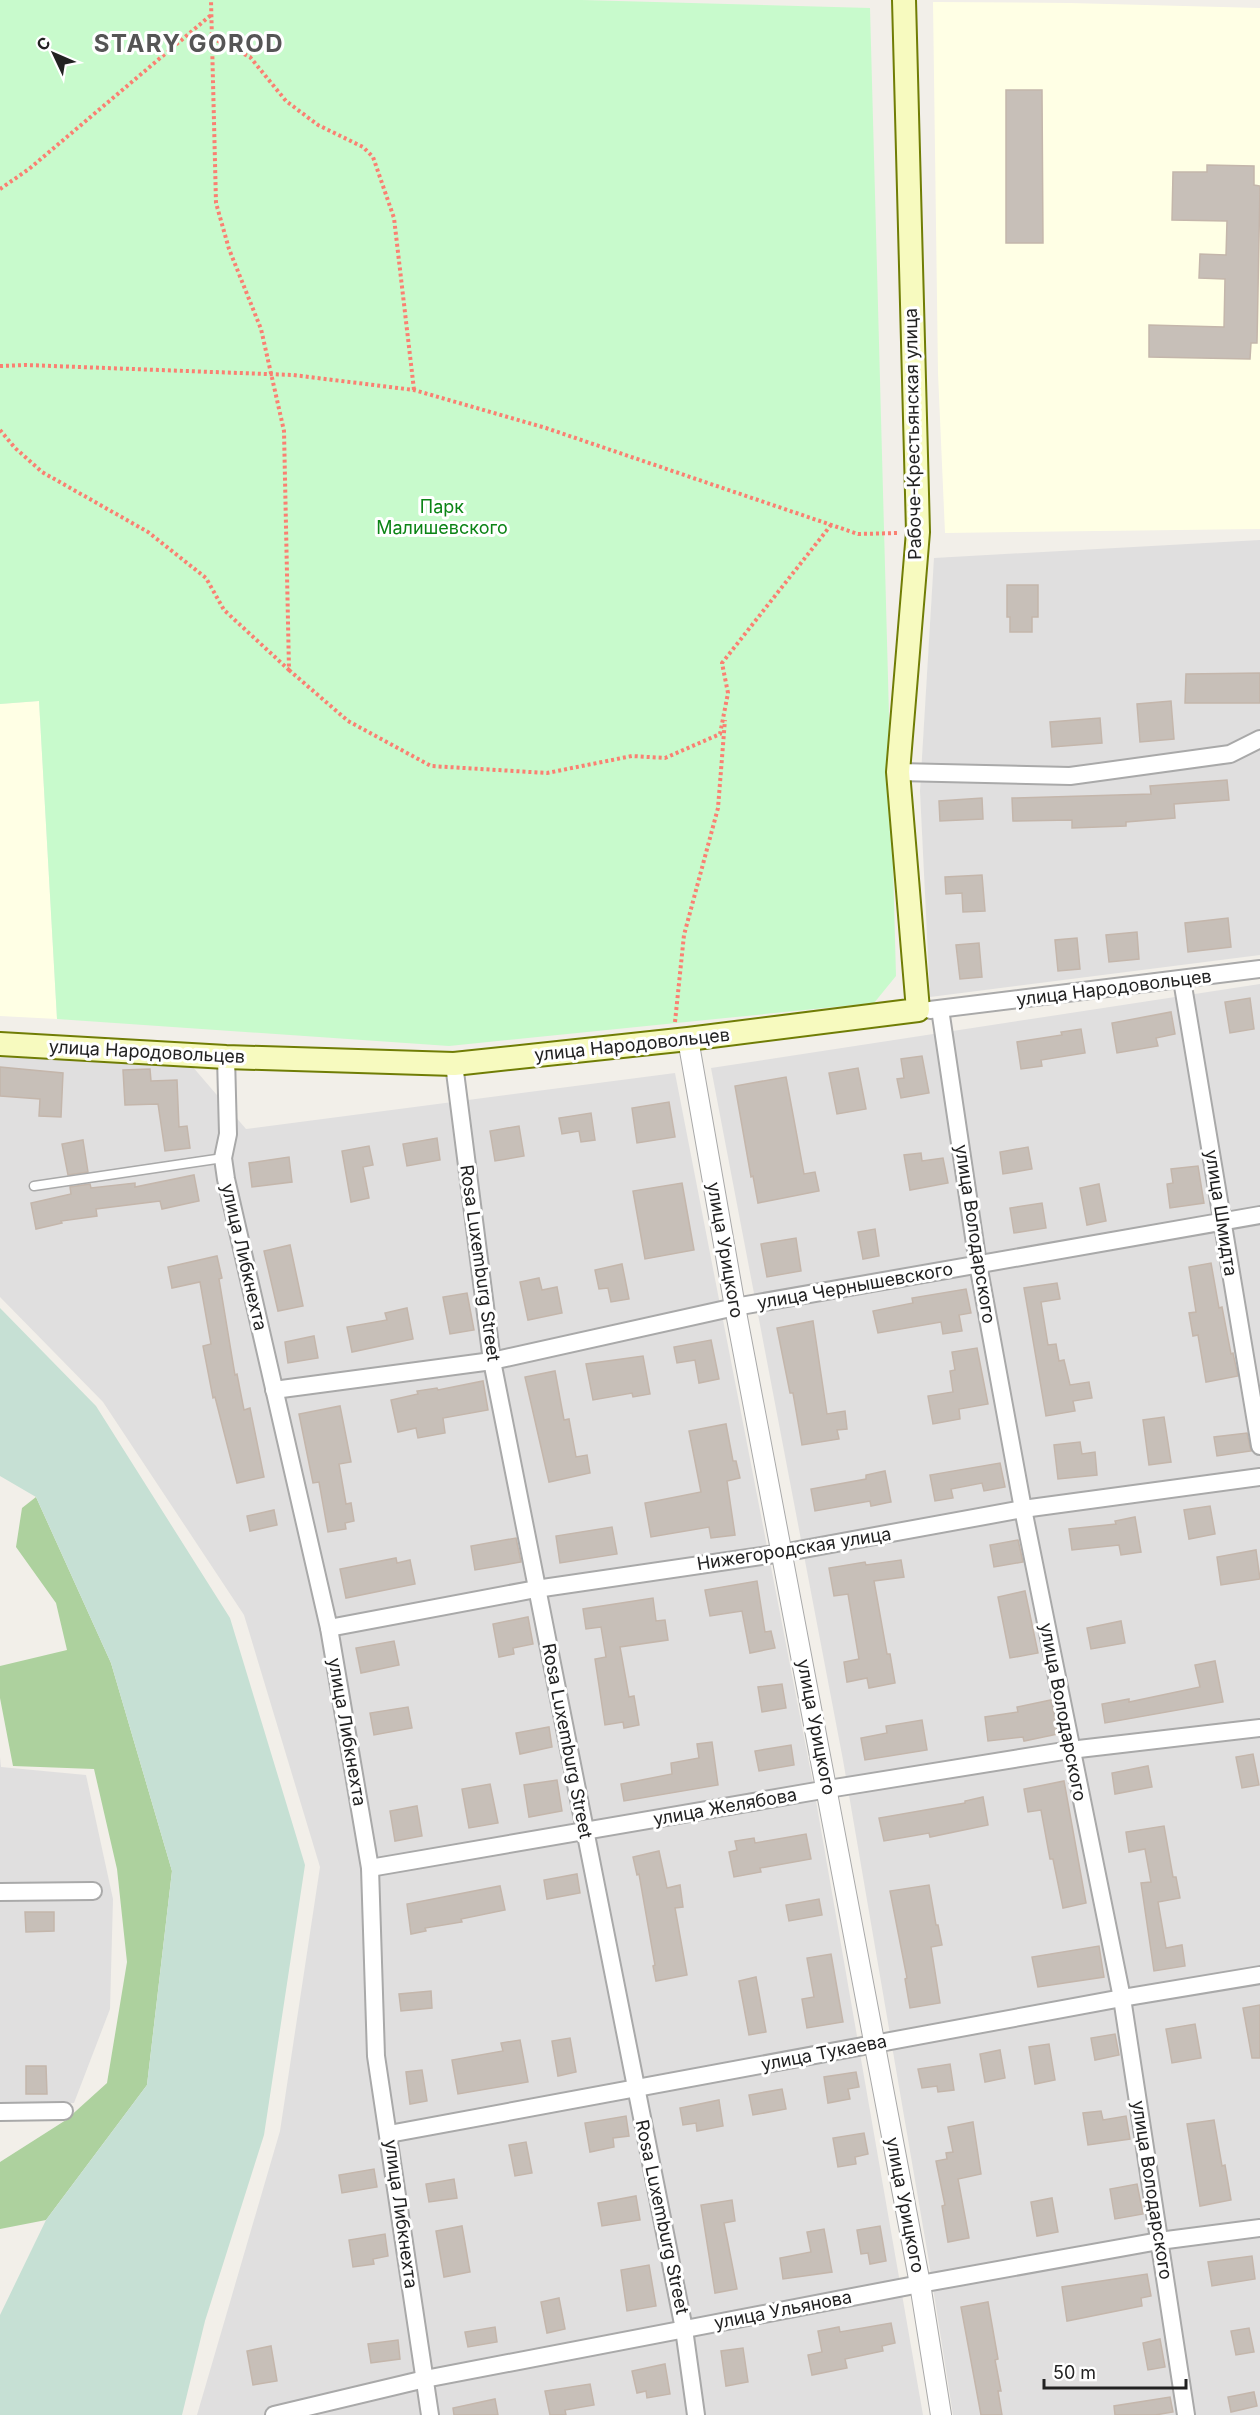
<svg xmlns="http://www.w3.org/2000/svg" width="1260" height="2415" font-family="Inter,sans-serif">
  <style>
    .residential { fill: #e0dfdf }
    .education { fill: #ffffe5 }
    .forest { fill: #add19e }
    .wetland { fill: #c6e0d4 }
    .park { fill: #c8facc }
    .building { fill: #c7bfb8; stroke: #c4b6ab; stroke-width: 1.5 }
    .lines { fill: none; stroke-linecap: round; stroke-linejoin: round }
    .service-casing { stroke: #a9a9a9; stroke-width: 11 }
    .minor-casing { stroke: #a9a9a9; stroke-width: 20 }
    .tertiary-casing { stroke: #a9a9a9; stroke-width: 22 }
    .secondary-casing { stroke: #707d05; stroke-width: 26 }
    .path { stroke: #fa8072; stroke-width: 4; stroke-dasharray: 3 3; stroke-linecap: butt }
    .service { stroke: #fff; stroke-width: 8 }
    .minor { stroke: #fff; stroke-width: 16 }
    .tertiary { stroke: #fff; stroke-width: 20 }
    .secondary { stroke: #f7fabf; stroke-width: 22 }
    .labels { text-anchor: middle; stroke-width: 6; stroke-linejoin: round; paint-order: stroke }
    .street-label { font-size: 18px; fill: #222; stroke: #fff }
    .park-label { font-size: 18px; fill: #0c8416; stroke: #fff }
    .district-label { font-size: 24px; font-weight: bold; letter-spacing: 1.5px; fill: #555; stroke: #fff }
  </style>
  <rect width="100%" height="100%" fill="#f2efe9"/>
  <g class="residential">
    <polygon points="1260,540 1260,955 930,997 920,791 934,558"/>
    <polygon points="1260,984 1260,2415 953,2415 928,2256 843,1760 711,1068"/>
    <polygon points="0,1055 192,1066 246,1129 675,1073 812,1778 923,2415 197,2415 280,2131 320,1867 244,1615 103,1402 0,1297"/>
    <polygon points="0,1757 1,1767 86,1775 113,1899 110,2009 74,2103 0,2105"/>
  </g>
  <g class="education">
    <polygon points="933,2 1070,3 1260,8 1260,529 945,533 938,373"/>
    <polygon points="39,701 57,1019 0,1016 0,704"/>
  </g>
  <polygon class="forest" points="36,1497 111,1663 172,1871 147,2085 46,2220 0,2229 0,2162 66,2120 107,2083 127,1962 117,1869 94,1769 13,1766 0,1698 0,1666 67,1650 56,1603 16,1547 22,1508"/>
  <polygon class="wetland" points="0,1308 96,1406 230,1618 305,1865 264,2135 205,2321 182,2415 0,2415 0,2315 46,2220 147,2085 172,1871 111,1663 36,1497 0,1476"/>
  <polygon class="park" points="0,0 582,0 870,8 896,976 874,1003 449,1046 57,1019 39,701 0,704"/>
  <g class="building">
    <polygon points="1006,90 1042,90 1043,243 1006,243"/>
    <polygon points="1207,165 1254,166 1254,185 1260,186 1257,343 1251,343 1250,359 1149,357 1149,325 1224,327 1225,279 1199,278 1200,254 1226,255 1227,221 1172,220 1173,172 1207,172"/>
    <polygon points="1007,585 1038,585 1038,617 1032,617 1032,632 1010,632 1010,617 1007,617"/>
    <polygon points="1260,673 1260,703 1185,703 1186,674"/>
    <polygon points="1171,701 1174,739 1140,742 1137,704"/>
    <polygon points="1100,718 1102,743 1052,747 1050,722"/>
    <polygon points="1227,780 1229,800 1174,804 1175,818 1126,822 1126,826 1072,828 1072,820 1013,821 1012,798 1151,794 1150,786"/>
    <polygon points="982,798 983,819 940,821 939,801"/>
    <polygon points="982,875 985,911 963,912 962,893 946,894 945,877"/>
    <polygon points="1228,918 1231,947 1188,952 1185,923"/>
    <polygon points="1137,932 1139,959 1109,962 1106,935"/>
    <polygon points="1077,938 1080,969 1058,971 1055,940"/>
    <polygon points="979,943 982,977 960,979 956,945"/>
    <polygon points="1250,998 1254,1029 1230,1033 1225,1002"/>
    <polygon points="1171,1012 1175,1034 1156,1038 1158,1046 1117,1053 1112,1023"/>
    <polygon points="1081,1029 1085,1053 1041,1060 1042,1066 1021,1069 1017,1042 1062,1035 1061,1032"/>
    <polygon points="922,1056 929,1093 901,1098 897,1079 904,1078 901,1059"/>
    <polygon points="0,1067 63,1073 61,1117 39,1116 40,1099 0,1096"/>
    <polygon points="858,1068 866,1109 837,1114 829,1073"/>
    <polygon points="150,1069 151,1081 177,1080 179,1127 187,1126 190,1148 165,1151 158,1104 125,1105 123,1070"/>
    <polygon points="786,1077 804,1174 815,1172 819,1191 758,1203 753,1176 751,1177 735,1086"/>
    <polygon points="669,1102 675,1137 637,1143 632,1108"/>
    <polygon points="591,1113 595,1140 581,1142 579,1131 562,1134 559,1118"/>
    <polygon points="519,1126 524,1156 495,1161 490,1131"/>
    <polygon points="437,1138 440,1160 407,1166 403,1144"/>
    <polygon points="83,1140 88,1172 68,1175 62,1144"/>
    <polygon points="369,1146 373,1165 363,1167 369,1198 351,1202 342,1151"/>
    <polygon points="1028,1147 1032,1169 1003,1174 1000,1152"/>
    <polygon points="921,1153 922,1161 943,1158 948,1183 910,1190 904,1155"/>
    <polygon points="289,1157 292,1182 252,1187 249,1163"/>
    <polygon points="1198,1166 1204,1203 1170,1208 1167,1184 1173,1183 1171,1169"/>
    <polygon points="194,1175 199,1201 162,1209 160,1201 96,1209 97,1216 61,1221 62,1223 36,1229 31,1203 71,1194 70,1187 90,1184 91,1188 135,1183 135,1187"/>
    <polygon points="682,1183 694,1250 645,1259 633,1191"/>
    <polygon points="1099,1184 1106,1221 1087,1225 1080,1188"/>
    <polygon points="1042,1203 1046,1228 1014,1233 1010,1208"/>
    <polygon points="875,1229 879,1256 863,1259 858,1232"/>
    <polygon points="796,1238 801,1271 767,1277 761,1244"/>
    <polygon points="290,1245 303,1306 278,1311 264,1251"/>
    <polygon points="217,1256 222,1278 219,1279 235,1375 237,1374 244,1410 250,1408 264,1477 237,1483 215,1397 213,1398 203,1346 211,1344 200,1282 172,1288 168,1267"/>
    <polygon points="1211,1263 1219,1308 1222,1307 1231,1354 1233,1353 1238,1376 1206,1382 1198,1335 1193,1336 1189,1313 1196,1312 1189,1267"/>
    <polygon points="622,1264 629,1299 611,1302 608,1288 599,1289 595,1270"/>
    <polygon points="539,1278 542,1290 557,1287 562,1313 528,1320 520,1282"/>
    <polygon points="1057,1283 1060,1299 1041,1302 1048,1345 1056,1344 1059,1361 1064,1360 1070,1385 1089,1382 1092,1398 1073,1401 1075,1411 1046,1416 1024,1288"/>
    <polygon points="966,1289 971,1313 959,1315 962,1331 943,1334 941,1322 878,1333 873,1311 913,1303 912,1298"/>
    <polygon points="467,1293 474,1330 450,1334 443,1297"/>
    <polygon points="407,1308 413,1339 352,1352 347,1327 387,1320 385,1313"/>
    <polygon points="813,1321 827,1414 845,1411 847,1429 837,1430 839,1439 802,1445 793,1393 790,1393 777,1328"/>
    <polygon points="314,1336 318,1358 288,1363 285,1342"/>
    <polygon points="711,1340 719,1379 699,1383 695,1360 677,1363 674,1347"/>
    <polygon points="977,1348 988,1404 959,1409 960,1419 933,1424 928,1396 953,1392 950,1371 955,1370 952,1352"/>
    <polygon points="643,1356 650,1394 633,1397 632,1393 593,1400 586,1364"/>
    <polygon points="555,1371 564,1420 569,1419 576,1457 587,1455 590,1473 549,1482 525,1377"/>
    <polygon points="483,1381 488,1410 443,1418 445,1433 418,1438 416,1428 398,1432 391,1400 418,1394 417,1391 437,1388 438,1390"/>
    <polygon points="340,1406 351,1462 339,1464 346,1504 351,1503 354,1521 345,1523 346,1529 328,1532 319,1482 313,1483 299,1414"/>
    <polygon points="1164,1417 1171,1462 1149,1465 1143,1420"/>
    <polygon points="726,1424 733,1461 736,1461 740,1478 727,1481 735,1535 711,1538 709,1527 651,1537 645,1503 701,1492 689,1431"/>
    <polygon points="1247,1433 1251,1451 1217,1456 1214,1437"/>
    <polygon points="1080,1442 1082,1454 1095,1452 1097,1475 1058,1479 1054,1445"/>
    <polygon points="1000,1463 1005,1487 984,1491 982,1483 951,1489 953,1498 935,1501 930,1475"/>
    <polygon points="885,1471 891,1502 871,1506 870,1501 815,1511 811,1489 866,1479 866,1475"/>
    <polygon points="1210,1506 1215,1534 1189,1539 1184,1510"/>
    <polygon points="274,1510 277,1525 250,1531 247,1516"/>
    <polygon points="1135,1517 1141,1552 1121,1555 1119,1545 1072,1550 1069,1529 1116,1524 1115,1521"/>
    <polygon points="612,1527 617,1554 560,1563 556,1536"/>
    <polygon points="516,1538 521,1562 475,1570 471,1546"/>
    <polygon points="1018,1540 1023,1562 994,1567 990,1545"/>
    <polygon points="1256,1550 1260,1579 1221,1585 1217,1557"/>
    <polygon points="396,1558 397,1563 410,1560 415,1584 346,1598 340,1569"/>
    <polygon points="901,1560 904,1577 874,1581 887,1654 890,1654 895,1683 869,1688 867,1678 847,1682 844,1662 859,1659 848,1594 834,1596 829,1568 865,1562 866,1565"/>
    <polygon points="757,1581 765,1632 771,1631 775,1648 750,1653 742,1611 710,1616 705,1590"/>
    <polygon points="1025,1591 1038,1653 1010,1658 998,1597"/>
    <polygon points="653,1598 656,1621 665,1620 668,1640 620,1647 629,1697 634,1696 639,1725 624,1728 623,1722 605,1725 595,1659 606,1657 601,1627 586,1629 583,1609"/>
    <polygon points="528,1617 533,1644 513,1648 514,1654 499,1657 493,1624"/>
    <polygon points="1121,1621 1125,1643 1091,1649 1087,1628"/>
    <polygon points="394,1641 399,1665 361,1673 356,1648"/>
    <polygon points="1215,1661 1223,1702 1105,1723 1102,1704 1129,1699 1129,1702 1200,1687 1195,1665"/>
    <polygon points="782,1684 786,1708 762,1712 758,1687"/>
    <polygon points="1051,1700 1058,1734 1024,1741 1023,1737 988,1741 985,1717 1018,1712 1017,1707"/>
    <polygon points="408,1707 412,1728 374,1735 370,1713"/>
    <polygon points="922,1720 927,1750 865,1760 861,1738 887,1733 886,1726"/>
    <polygon points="549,1727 552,1747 520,1754 516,1733"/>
    <polygon points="712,1742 718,1785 624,1801 621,1784 672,1774 671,1763 699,1758 697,1744"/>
    <polygon points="791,1745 794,1765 759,1771 755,1751"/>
    <polygon points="1253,1754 1259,1785 1242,1788 1236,1757"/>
    <polygon points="1148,1766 1152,1787 1115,1794 1112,1773"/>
    <polygon points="557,1780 562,1811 529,1817 524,1785"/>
    <polygon points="1064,1781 1086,1903 1063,1908 1053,1859 1050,1859 1041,1810 1028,1812 1024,1789"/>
    <polygon points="490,1784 498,1823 469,1828 462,1789"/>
    <polygon points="983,1797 988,1825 930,1837 929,1833 884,1841 879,1818 965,1803 965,1801"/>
    <polygon points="417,1806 422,1836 395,1841 390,1811"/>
    <polygon points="1164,1826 1173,1877 1176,1877 1180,1898 1158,1902 1166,1948 1182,1945 1185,1966 1154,1971 1141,1883 1151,1882 1145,1849 1129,1852 1126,1832"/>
    <polygon points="806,1834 811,1859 760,1868 761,1872 734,1877 729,1852 737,1850 735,1841 754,1838 755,1843"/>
    <polygon points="659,1851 667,1888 680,1885 683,1907 675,1908 687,1975 656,1981 653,1966 655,1965 639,1874 637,1875 633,1857"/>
    <polygon points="577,1874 580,1893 547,1899 544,1880"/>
    <polygon points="929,1885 936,1925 938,1925 942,1945 931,1947 940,2003 910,2008 905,1979 907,1978 890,1891"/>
    <polygon points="500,1886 505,1910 461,1919 462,1922 425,1928 426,1931 411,1934 407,1904"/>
    <polygon points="819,1899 822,1915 789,1921 786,1905"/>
    <polygon points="25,1912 54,1912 54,1931 26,1932"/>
    <polygon points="1099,1946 1104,1977 1038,1987 1032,1957"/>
    <polygon points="831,1954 843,2022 807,2028 802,1999 814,1997 807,1958"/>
    <polygon points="756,1977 766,2032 749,2035 739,1981"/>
    <polygon points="431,1991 432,2008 401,2011 399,1994"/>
    <polygon points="1260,2005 1260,2058 1252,2058 1243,2008"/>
    <polygon points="1195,2024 1201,2058 1172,2063 1166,2029"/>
    <polygon points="1115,2034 1119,2055 1095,2060 1091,2038"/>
    <polygon points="570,2038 576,2072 558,2076 552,2041"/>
    <polygon points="520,2040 528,2082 458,2094 452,2060 503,2051 501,2043"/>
    <polygon points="1049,2044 1055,2080 1035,2084 1029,2047"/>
    <polygon points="1000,2050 1005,2078 985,2082 980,2054"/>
    <polygon points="950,2064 954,2090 938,2092 937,2086 922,2088 918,2069"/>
    <polygon points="26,2066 46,2066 47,2094 26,2094"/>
    <polygon points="422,2070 427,2101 410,2104 406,2072"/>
    <polygon points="856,2072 859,2087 848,2089 850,2099 828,2103 824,2077"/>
    <polygon points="782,2089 786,2109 753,2115 749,2095"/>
    <polygon points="719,2100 723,2126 697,2131 696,2123 683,2125 680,2108"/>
    <polygon points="1101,2111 1103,2120 1126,2116 1130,2139 1088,2145 1083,2113"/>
    <polygon points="626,2116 629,2136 613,2138 614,2147 590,2152 585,2123"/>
    <polygon points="1214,2120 1222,2166 1225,2165 1231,2200 1200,2206 1187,2124"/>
    <polygon points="973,2122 981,2174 958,2179 969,2238 948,2242 942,2206 945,2205 936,2161 947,2159 946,2153 953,2152 948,2127"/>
    <polygon points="864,2133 868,2154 855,2157 856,2164 838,2167 833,2138"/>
    <polygon points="526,2142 532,2173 515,2176 509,2145"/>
    <polygon points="374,2169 377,2187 342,2193 339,2175"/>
    <polygon points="454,2179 457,2198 429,2202 426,2184"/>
    <polygon points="1137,2184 1143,2214 1115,2219 1110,2189"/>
    <polygon points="636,2196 640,2220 602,2226 598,2203"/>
    <polygon points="1052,2198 1058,2232 1037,2236 1031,2202"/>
    <polygon points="732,2200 735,2221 724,2223 737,2289 715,2293 701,2205"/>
    <polygon points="462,2226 470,2272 444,2277 436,2231"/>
    <polygon points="880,2226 886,2261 870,2264 868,2253 861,2254 857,2230"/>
    <polygon points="824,2229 832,2272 783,2279 780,2258 811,2252 807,2232"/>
    <polygon points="385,2234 388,2256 373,2259 374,2264 353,2267 349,2240"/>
    <polygon points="1252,2256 1255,2279 1212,2286 1208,2262"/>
    <polygon points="649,2265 656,2306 627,2311 621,2270"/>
    <polygon points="1147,2274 1151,2296 1141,2298 1142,2306 1067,2321 1062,2287"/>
    <polygon points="559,2298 565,2329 547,2333 541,2302"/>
    <polygon points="988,2302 998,2359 995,2360 1001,2391 998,2391 1002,2415 981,2415 961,2307"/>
    <polygon points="891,2323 895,2343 882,2346 883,2351 845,2359 847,2368 812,2375 808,2355 822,2352 818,2331 839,2327 840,2332"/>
    <polygon points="495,2327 497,2342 468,2347 465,2332"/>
    <polygon points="1249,2328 1254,2352 1236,2355 1231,2331"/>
    <polygon points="1160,2339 1165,2367 1148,2370 1143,2343"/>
    <polygon points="398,2340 400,2359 371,2363 368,2344"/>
    <polygon points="271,2346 277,2381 253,2385 247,2351"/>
    <polygon points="743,2348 748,2382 726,2386 721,2351"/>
    <polygon points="665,2364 670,2394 647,2398 646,2391 637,2393 632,2371"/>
    <polygon points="590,2384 594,2405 565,2410 566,2415 550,2415 545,2391"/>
    <polygon points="1254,2392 1257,2406 1231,2412 1228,2397"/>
    <polygon points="1170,2397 1173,2412 1155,2415 1115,2415 1114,2406"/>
    <polygon points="495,2399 498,2415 454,2415 453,2408"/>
  </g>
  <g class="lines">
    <g class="service-casing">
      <polyline id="service" points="34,1186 223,1158"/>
    </g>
    <g class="minor-casing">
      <g id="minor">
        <polyline points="898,772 1070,776 1230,754 1260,739"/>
        <polyline points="1182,980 1260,1446"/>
        <polyline points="940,1009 978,1264 1023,1509 1122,1998 1186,2415"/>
        <polyline points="930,1010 1260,969"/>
        <polyline points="226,1057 228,1134 223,1158 226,1179 329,1628 370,1868 376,2056 430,2415"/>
        <polyline points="454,1064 492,1361 684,2329 696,2415"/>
        <polyline points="274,1390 492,1361 735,1307 1260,1215"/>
        <polyline points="329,1628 536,1589 782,1553 1023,1509 1260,1477"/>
        <polyline points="370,1868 828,1789 1070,1750 1260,1728"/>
        <polyline points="0,1892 93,1891"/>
        <polyline points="0,2112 64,2111"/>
        <polyline points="389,2134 1122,1998 1260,1975"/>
        <polyline points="274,2415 425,2379 920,2284 1159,2241 1260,2228"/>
      </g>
    </g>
    <g class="tertiary-casing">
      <polyline id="tertiary" points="688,1039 735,1307 920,2284 941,2415"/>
    </g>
    <g class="secondary-casing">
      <polyline id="secondary" points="0,1044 226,1057 454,1064 688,1039 918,1010 898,772 918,532 904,0"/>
    </g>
    <g class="path">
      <polyline points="212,38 250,57 286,101 318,125 363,147 373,157 394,218 414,390"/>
      <polyline points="0,189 29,169 211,15"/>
      <polyline points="0,366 26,365 293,375 414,390 546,428 858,534 899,533"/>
      <polyline points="0,430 15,448 42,472 148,532 206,578 224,610 289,670 284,431 261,329 229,249 216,203 211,0"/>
      <polyline points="289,670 348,721 431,766 547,773 632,756 665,758 720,734 728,693 722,663 831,525"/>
      <polyline points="675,1022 684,935 718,808 725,720"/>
    </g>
    <use href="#service" class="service"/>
    <use href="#minor" class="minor"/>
    <use href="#tertiary" class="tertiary"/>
    <use href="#secondary" class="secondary"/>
  </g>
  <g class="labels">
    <g class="street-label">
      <text transform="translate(913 434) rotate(-91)" y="6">Рабоче-Крестьянская улица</text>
      <text transform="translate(1114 988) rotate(-7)" y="6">улица Народовольцев</text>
      <text transform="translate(632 1045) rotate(-6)" y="6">улица Народовольцев</text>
      <text transform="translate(147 1052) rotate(3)" y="6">улица Народовольцев</text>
      <text transform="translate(1221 1213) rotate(81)" y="6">улица Шмидта</text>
      <text transform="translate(975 1234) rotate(81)" y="6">улица Володарского</text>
      <text transform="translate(725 1250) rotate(80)" y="6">улица Урицкого</text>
      <text transform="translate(244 1257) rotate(77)" y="6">улица Либкнехта</text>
      <text transform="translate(480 1263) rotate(82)" y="6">Rosa Luxemburg Street</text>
      <text transform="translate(855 1286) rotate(-10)" y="6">улица Чернышевского</text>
      <text transform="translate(794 1549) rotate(-9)" y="6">Нижегородская улица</text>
      <text transform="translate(1063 1712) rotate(79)" y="6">улица Володарского</text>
      <text transform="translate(816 1727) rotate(79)" y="6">улица Урицкого</text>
      <text transform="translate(347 1732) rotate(80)" y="6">улица Либкнехта</text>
      <text transform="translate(567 1741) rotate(79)" y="6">Rosa Luxemburg Street</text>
      <text transform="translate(725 1807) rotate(-10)" y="6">улица Желябова</text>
      <text transform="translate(824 2053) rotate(-11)" y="6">улица Тукаева</text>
      <text transform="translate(1152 2190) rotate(81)" y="6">улица Володарского</text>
      <text transform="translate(905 2205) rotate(79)" y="6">улица Урицкого</text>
      <text transform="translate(401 2214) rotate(82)" y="6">улица Либкнехта</text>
      <text transform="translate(662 2217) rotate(78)" y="6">Rosa Luxemburg Street</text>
      <text transform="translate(783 2310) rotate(-11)" y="6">улица Ульянова</text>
    </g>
    <g class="park-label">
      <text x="442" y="513">Парк<tspan x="442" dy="21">Малишевского</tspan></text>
    </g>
    <g class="district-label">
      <text x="189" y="52">STARY GOROD</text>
    </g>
  </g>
  <g transform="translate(54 54) rotate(314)" stroke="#ffffff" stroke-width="4.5" paint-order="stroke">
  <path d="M0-4.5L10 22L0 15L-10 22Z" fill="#222222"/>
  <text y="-9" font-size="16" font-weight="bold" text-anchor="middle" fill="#222222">С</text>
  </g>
  <path d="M1044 2379v9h142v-9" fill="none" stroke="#222222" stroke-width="3"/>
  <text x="1053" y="2379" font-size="18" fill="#222222" stroke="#ffffff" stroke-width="4.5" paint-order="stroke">50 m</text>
</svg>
